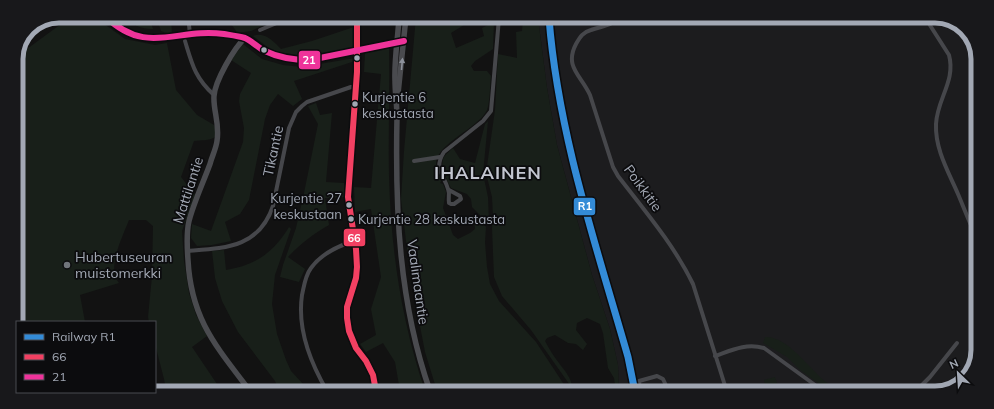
<svg xmlns="http://www.w3.org/2000/svg" width="994" height="409" font-family="Mulish,sans-serif">
  <style>
    .built { fill: #1c1c1e }
    .green { fill: #181f19 }
    .lines { fill: none; stroke-linecap: round; stroke-linejoin: round }
    .street { stroke: #46474b; stroke-width: 4 }
    .secondary { stroke: #4a4b4f; stroke-width: 5.5 }
    .bus-1-casing { stroke: #0c0c0e; stroke-width: 9 }
    .bus-2-casing { stroke: #0c0c0e; stroke-width: 9 }
    .bus-1 { stroke: #f24062; stroke-width: 6 }
    .bus-2 { stroke: #ef339a; stroke-width: 6 }
    .rail-1-casing { stroke: #0c0c0e; stroke-width: 10 }
    .rail-1 { stroke: #338bd7; stroke-width: 7 }
    .oneway { fill: #8c919b }
    .bus-dot { fill: #a2a8b4; stroke: #0c0c0e; stroke-width: 1.5 }
    .poi-dot { fill: #70747b; stroke: #0c0c0e; stroke-width: 1.5 }
    .labels { text-anchor: middle; stroke-width: 3.5; stroke-linejoin: round; paint-order: stroke }
    .bus-label { font-size: 13px; fill: #a2a8b4; stroke: #0c0c0e; text-anchor: start }
    .street-label { font-size: 14px; fill: #a2a8b4; stroke: #0c0c0e }
    .poi-label { font-size: 14px; fill: #a2a8b4; stroke: #0c0c0e; text-anchor: start }
    .district-label { font-size: 18px; font-weight: bold; letter-spacing: 1px; fill: #c3c6d0; stroke: #0c0c0e }
    .rim { fill: none; stroke: #a2a8b4; stroke-width: 5 }
    .line-badge { stroke: #0c0c0e; stroke-width: 1.5 }
    .badge-label { font-size: 11px; text-anchor: middle; font-weight: bold; fill: #fff }
  </style>
  <rect width="100%" height="100%" fill="#121212"/>
  <polygon class="built" points="538,18 951,19 969,33 978,56 975,366 959,386 935,393 619,392 618,365 610,329 592,275 557,145 547,88"/>
  <g class="green">
    <path d="M72,16h21l32,23 30,6 12,-2 9,47 21,25 17,10 3,7 -2,5c-6,4 -14,3 -21,4l-13,36 14,18 -13,36 2,30 5,32 7,22 11,21 -15,11 29,43h-55l-2,-11 -9,-35v-22h-6l-1,-5 4,-41 1,-50 -7,-6h-17c-6,16 -23,48 -10,63l-39,12 5,27h-68v33l-1,-298z"/>
    <path d="M124,16h25l4,13c-13,0 -20,-4 -29,-13z"/>
    <polygon points="156,16 171,16 172,35 161,31"/>
    <path d="M213,17h48l5,7 -15,7 -14,2c-5,-11 -13,-13 -24,-16z"/>
    <path d="M416,17h53l-5,8 -13,8 5,15 28,-12 -2,-8 12,-6 -1,27 -18,12 -4,5 3,5h13l4,5c-1,9 -1,26 -4,34 -8,18 -50,33 -51,53 0,5 4,12 6,17l-2,3 3,1 3,8 -3,16 10,27 5,4 12,-6 5,-4 -1,-12h3l9,10 -1,15 2,25 3,17 9,17 37,41 33,50 -132,-1 -12,-39 -15,-78 -9,-75 3,-48z"/>
    <path d="M523,18h15l9,70 10,57 35,130 18,54 8,36 1,27h-3l-2,-14 -6,-10 -5,-35 -3,-9 -13,-6 -10,5 -1,7 11,14 -4,6 -7,-6 -8,-1 -13,-8 -8,3 -2,3c4,7 8,15 14,22 5,7 13,15 13,25l-41,-58 -29,-34 -8,-19 -2,-49 1,-11 -1,-20 -6,-24 9,-63 3,-56 19,4 -1,-26 6,-1z"/>
    <path d="M354,27l1,20 -58,11 -23,-6 -21,-16c12,-5 21,6 28,13l31,-8z"/>
    <polygon points="243,44 262,59 283,65 302,67 355,58 355,61 294,81 302,99 293,106 278,94 270,105 265,119 249,200 240,214 225,222 231,241 212,245 197,246 191,238 192,224 211,231 243,142 244,128 239,101 240,94 251,73 231,60"/>
    <path d="M389,48c1,43 -1,85 0,128 2,75 12,143 36,215h-25l-5,-29 -12,-19 -17,9 -6,-8 16,-9 -5,-26 10,-32 -10,-68 -16,3 -1,-25 17,1 10,-114 -17,-2 1,-19z"/>
    <path d="M316,103l4,12 12,-2 -6,69 18,1 2,14 -21,1 4,27c-17,10 -28,18 -41,32l17,12 -6,13 -19,-5 3,-12 13,-37 8,-35 14,-69 -10,-18z"/>
    <path d="M488,121l-5,53 5,23 1,27 -17,-17 -1,-8 -4,-5 -16,-6c-4,-9 -12,-21 -7,-31 2,-3 7,-7 9,-9l7,11 15,4 10,-39z"/>
    <path d="M289,227l2,2 -16,46 -3,29 5,30 9,26 5,11 13,14 2,6h-27l-4,-10 -37,-49 -16,-31 -7,-23 -3,-27 12,-1 2,20c30,-5 47,-17 63,-43z"/>
    <path d="M765,337c23,-1 44,32 61,45 14,12 30,1 40,11h-34l-32,-23 -13,-13 -24,-14z"/>
    <polygon points="775,377 780,392 759,392 765,387 764,380"/>
  </g>
  <g class="lines">
    <g class="street">
      <polyline points="188,16 190,34"/>
      <path d="M619,18c-8,8 -17,8 -28,12 -8,2 -11,7 -15,14 -12,23 5,31 14,51l23,72 5,9c27,35 56,69 75,108l34,108"/>
      <path d="M926,19l23,36c7,26 -12,44 -13,69 -1,25 12,47 22,70 6,14 11,28 18,42"/>
      <polyline points="260,30 291,17"/>
      <path d="M185,41c7,23 10,37 29,54"/>
      <polyline points="414,161 440,157"/>
      <path d="M449,190l11,6 1,3 -7,5h-3l-2,-1c-1,-5 1,-10 -1,-14 -4,-15 -15,-20 -4,-37l39,-31 8,-10 8,-93"/>
      <path d="M187,251c38,-3 72,-3 86,-45l16,-78 7,-16 6,-6 5,-4 44,-15h6"/>
      <path d="M715,356c17,-6 31,-13 49,-8l62,45"/>
      <path d="M327,391c-17,-29 -30,-62 -25,-96 2,-9 3,-19 9,-27 10,-14 27,-22 43,-27"/>
      <polyline points="640,392 639,381 657,376 663,379 669,392"/>
      <polyline points="914,393 930,377 957,343"/>
    </g>
    <g class="secondary">
      <path d="M105,16c42,41 72,11 119,18 6,1 14,2 21,4 7,3 13,10 20,13 14,7 30,9 45,9l94,-19"/>
      <polyline points="357,17 357,72 348,197 356,249 357,267 356,278 347,307 347,318 349,331 356,348 366,361 373,375 376,391"/>
      <path d="M399,17c-1,21 -5,43 -4,64 0,12 2,24 2,36 -2,93 2,186 33,274"/>
      <path d="M245,38c-11,10 -30,43 -31,58 -1,15 6,27 3,45 -1,8 -5,15 -7,23 -7,19 -16,38 -21,57 -3,13 -2,26 -1,39 3,59 28,86 62,131"/>
      <polyline points="398,94 406,17"/>
    </g>
    <g class="bus-1-casing">
      <polyline id="bus-1" points="357,17 357,72 348,197 356,249 357,267 356,278 347,307 347,318 349,331 356,348 366,361 373,375 376,391"/>
    </g>
    <g class="bus-2-casing">
      <path id="bus-2" d="M105,16c42,41 72,11 119,18 6,1 14,2 21,4 7,3 13,10 20,13 14,7 30,9 45,9l94,-19"/>
    </g>
    <use href="#bus-1" class="bus-1"/>
    <use href="#bus-2" class="bus-2"/>
    <g class="rail-1-casing">
      <path id="rail-1" d="M549,18c9,116 47,227 79,339l7,35"/>
    </g>
    <use href="#rail-1" class="rail-1"/>
  </g>
  <defs><path id="oneway-solid" d="M-6-.8H1V-3.2L6.5 0L1 3.2V.8H-6Z"/></defs>
  <use class="oneway" href="#oneway-solid" transform="translate(402 64) rotate(-85)"/>
  <g class="bus-dot">
    <circle cx="264" cy="50" r="3.5"/>
    <circle cx="357" cy="58" r="3.5"/>
    <circle cx="355" cy="104" r="3.5"/>
    <circle cx="349" cy="205" r="3.5"/>
    <circle cx="351" cy="219" r="3.5"/>
  </g>
  <circle class="poi-dot" cx="67" cy="265" r="4"/>
  <g class="labels">
    <g class="bus-label">
      <text x="362" y="102">Kurjentie 6<tspan x="362" dy="16">keskustasta</tspan></text>
      <text x="342" y="203" text-anchor="end">Kurjentie 27<tspan x="342" dy="16">keskustaan</tspan></text>
      <text x="358" y="224">Kurjentie 28 keskustasta</text>
    </g>
    <g class="street-label">
      <text transform="translate(273 151) rotate(-78)" y="5">Tikantie</text>
      <text transform="translate(643 188) rotate(54)" y="5">Poikkitie</text>
      <text transform="translate(188 190) rotate(-72)" y="5">Mattilantie</text>
      <text transform="translate(418 282) rotate(82)" y="5">Vaalimaantie</text>
    </g>
    <g class="poi-label">
      <text x="75" y="262">Hubertuseuran<tspan x="75" dy="16">muistomerkki</tspan></text>
    </g>
    <g class="district-label">
      <text x="488" y="179">IHALAINEN</text>
    </g>
  </g>
  <path d="M0 0H994V409H0ZM59 23H935A36 36 0 0 1 971 59V350A36 36 0 0 1 935 386H59A36 36 0 0 1 23 350V59A36 36 0 0 1 59 23Z" fill="#18181b" fill-rule="evenodd"/>
  <path class="rim" d="M59 23H935A36 36 0 0 1 971 59V350A36 36 0 0 1 935 386H59A36 36 0 0 1 23 350V59A36 36 0 0 1 59 23Z"/>
  <g class="line-badge">
    <rect x="298" y="50" width="23" height="20" rx="4" fill="#ef339a"/>
    <rect x="573" y="197" width="23" height="19" rx="4" fill="#338bd7"/>
    <rect x="343" y="228" width="23" height="19" rx="4" fill="#f24062"/>
  </g>
  <g class="badge-label">
    <text x="309" y="64">21</text>
    <text x="585" y="210">R1</text>
    <text x="354" y="242">66</text>
  </g>
  <rect x="16" y="321" width="140" height="72" fill="#0c0c0e" stroke="#484a50"/>
  <rect x="24" y="334" width="20" height="6" fill="#338bd7" stroke="#484a50"/>
  <text x="52" y="341" font-size="12" fill="#a2a8b4">Railway R1</text>
  <rect x="24" y="354" width="20" height="6" fill="#f24062" stroke="#484a50"/>
  <text x="52" y="361" font-size="12" fill="#a2a8b4">66</text>
  <rect x="24" y="374" width="20" height="6" fill="#ef339a" stroke="#484a50"/>
  <text x="52" y="381" font-size="12" fill="#a2a8b4">21</text>
  <g transform="translate(958 373) rotate(335)" stroke="#0c0c0e" stroke-width="3" paint-order="stroke">
  <path d="M0-3L7 15L0 10L-7 15Z" fill="#a2a8b4"/>
  <text y="-6" font-size="11" font-weight="bold" text-anchor="middle" fill="#a2a8b4">N</text>
  </g>
</svg>
